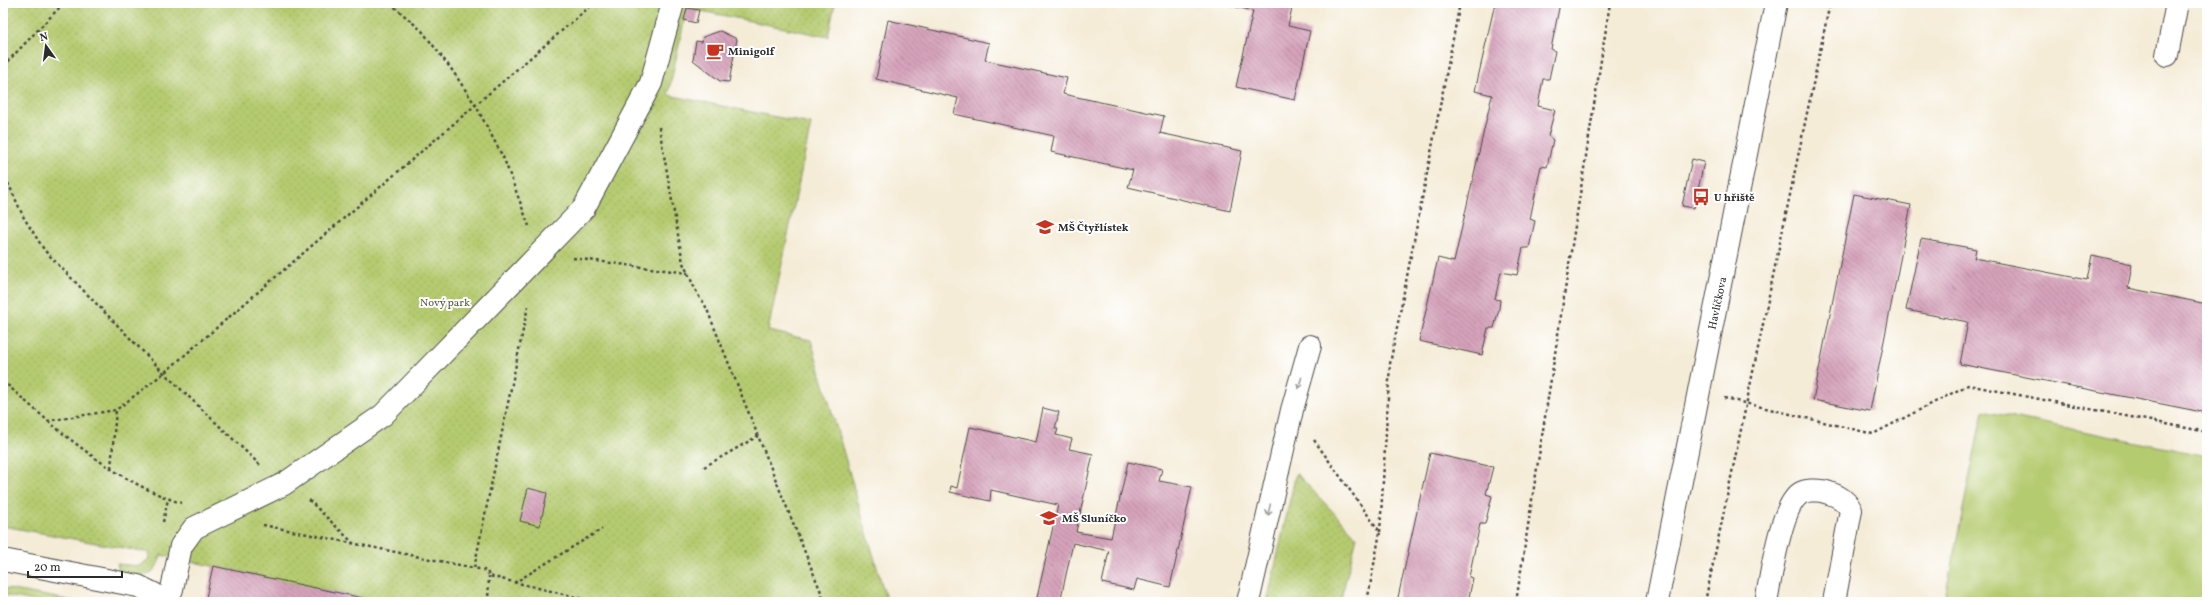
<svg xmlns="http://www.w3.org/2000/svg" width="2210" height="605" font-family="Vollkorn,serif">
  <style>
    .green { fill: #b5cb70; stroke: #707b4e }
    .park { fill: url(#park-dots); stroke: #707b4e }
    .building { fill: url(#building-back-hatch) }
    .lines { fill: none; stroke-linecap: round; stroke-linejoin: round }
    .minor-casing { stroke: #494845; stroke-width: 24 }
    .path { stroke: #494845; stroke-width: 2.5; stroke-dasharray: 3 3; stroke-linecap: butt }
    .minor { stroke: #fff; stroke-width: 22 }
    .oneway { stroke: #a0a0a0 }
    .labels { text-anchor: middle; stroke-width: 4; stroke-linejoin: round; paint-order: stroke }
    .poi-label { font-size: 11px; font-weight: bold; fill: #2b2b2b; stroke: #fff; text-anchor: start }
    .park-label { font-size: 11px; fill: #545b40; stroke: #fff }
    .street-label { font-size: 11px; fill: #2b2b2b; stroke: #fff }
  </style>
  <defs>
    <pattern id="park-dots" width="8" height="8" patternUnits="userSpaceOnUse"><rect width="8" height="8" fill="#b5cb70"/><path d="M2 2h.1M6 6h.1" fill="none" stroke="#9cae61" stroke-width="1.8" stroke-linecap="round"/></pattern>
    <pattern id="building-back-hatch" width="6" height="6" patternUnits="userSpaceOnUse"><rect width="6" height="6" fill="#d6a3bb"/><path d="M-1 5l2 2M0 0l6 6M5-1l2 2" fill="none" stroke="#ae8598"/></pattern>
  </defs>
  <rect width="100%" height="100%" fill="#fff"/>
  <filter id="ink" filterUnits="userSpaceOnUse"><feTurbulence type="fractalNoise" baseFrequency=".025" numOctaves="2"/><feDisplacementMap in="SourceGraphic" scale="8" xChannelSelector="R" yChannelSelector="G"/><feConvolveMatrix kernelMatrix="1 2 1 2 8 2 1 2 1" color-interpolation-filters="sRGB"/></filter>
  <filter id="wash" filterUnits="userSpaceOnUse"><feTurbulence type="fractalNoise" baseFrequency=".012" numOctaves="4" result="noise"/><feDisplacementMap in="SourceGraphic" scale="16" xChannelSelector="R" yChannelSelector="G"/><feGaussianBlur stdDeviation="0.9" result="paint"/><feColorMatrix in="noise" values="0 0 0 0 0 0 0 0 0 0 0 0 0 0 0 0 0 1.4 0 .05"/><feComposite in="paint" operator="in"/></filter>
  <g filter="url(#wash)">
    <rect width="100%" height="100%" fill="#f5ecd8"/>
    <g class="green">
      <polygon points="1983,411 2207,456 2207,602 1944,602"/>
      <polygon points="3,588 79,602 39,602 3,595"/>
    </g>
    <g class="park">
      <path d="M3,3h832l-7,34 -141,-29 -19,87 143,29 -43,207 43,9 76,262h-507l-219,-47c-6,24 -19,22 -41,19l-3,-10 22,2 9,-6 2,-7 -147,-27z"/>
      <polygon points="1296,473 1357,537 1340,602 1267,602"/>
    </g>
    <g id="blocks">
      <g class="building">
        <polygon points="1220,3 1293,3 1288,26 1310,31 1295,100 1236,87 1253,11"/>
        <polygon points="1495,3 1560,3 1551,49 1555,51 1549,79 1543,79 1538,106 1555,110 1548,136 1553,140 1547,167 1541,166 1530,219 1535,221 1529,248 1523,248 1517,275 1501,272 1495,299 1500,300 1499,309 1494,328 1488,328 1482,355 1419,341 1438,258 1454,262 1492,95 1475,91"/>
        <polygon points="687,8 699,10 696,23 684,20"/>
        <polygon points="888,20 989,43 985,60 1067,78 1063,94 1164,116 1160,133 1242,151 1230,211 1128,187 1133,170 1051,152 1054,136 954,114 958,98 876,79"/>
        <polygon points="720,31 737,39 729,82 720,81 693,60 696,41 702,42 703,37"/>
        <polygon points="1692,159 1704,162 1694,208 1682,206"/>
        <polygon points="1854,194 1911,205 1870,411 1813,400"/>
        <polygon points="1921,239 1976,249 1974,258 2087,280 2092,255 2132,264 2128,288 2207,304 2207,413 1960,364 1968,322 1906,310"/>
        <polygon points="1043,408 1059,412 1055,429 1058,429 1056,435 1072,439 1069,449 1093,454 1076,532 1111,538 1128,462 1162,469 1159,481 1192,487 1170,587 1137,579 1134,590 1102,583 1109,551 1073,543 1060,602 1036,602 1058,505 991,490 990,501 950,492 951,486 957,488 970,427 1036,442"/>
        <polygon points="1430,453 1493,467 1486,494 1492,496 1485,524 1480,524 1469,577 1473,578 1468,602 1397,602"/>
        <polygon points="528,488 547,493 540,526 520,521"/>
        <polygon points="213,566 377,601 376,602 205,602"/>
      </g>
    </g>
  </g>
  <g filter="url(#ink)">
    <use href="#blocks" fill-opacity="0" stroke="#494845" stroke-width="1"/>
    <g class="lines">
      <g class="minor-casing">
        <g id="minor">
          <polyline points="2167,55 2177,3"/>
          <polyline points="3,560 138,586 154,594 161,602"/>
          <polyline points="169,597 172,589 181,546 194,528 284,484 383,415 584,208 651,83 673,3"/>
          <polyline points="1248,602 1292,410 1310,346"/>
          <polyline points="1657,602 1776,3"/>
          <path d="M1766,602c5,-24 14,-97 35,-109 5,-3 15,-3 21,-2 12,3 23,7 29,19l-17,92"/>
        </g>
      </g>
      <g class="path">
        <polyline points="390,3 422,31 452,70 476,106 504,159 529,226"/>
        <polyline points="3,73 9,60 61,6 66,3"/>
        <polyline points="659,127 683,263 698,295 706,307 825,602"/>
        <polyline points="3,172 24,218 45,251 164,373 260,465"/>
        <polyline points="573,258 688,273"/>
        <polyline points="528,306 474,568 487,571 489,576 596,602"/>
        <path d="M3,381c52,47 110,100 178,122"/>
        <polyline points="1724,398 1873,434 1968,385 2207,432"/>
        <polyline points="47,421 116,410 164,373 594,3"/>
        <polyline points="1314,440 1380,532 1367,602"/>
        <polyline points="704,467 758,436"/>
        <polyline points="111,468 116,410"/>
        <polyline points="309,500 353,543"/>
        <polyline points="163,522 168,499"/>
        <polyline points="263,525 474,568"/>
        <polyline points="1380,532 1390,364 1460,3"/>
        <polyline points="514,583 602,529"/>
        <polyline points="488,602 489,576"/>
        <polyline points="1516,602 1610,3"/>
        <polyline points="1705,602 1830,3"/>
      </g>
      <use href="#minor" class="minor"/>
    </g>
    <defs><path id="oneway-shaft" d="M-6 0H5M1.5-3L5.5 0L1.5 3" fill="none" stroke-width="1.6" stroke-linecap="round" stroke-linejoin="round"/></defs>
    <g class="oneway">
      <use href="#oneway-shaft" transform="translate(1300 383) rotate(105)"/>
      <use href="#oneway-shaft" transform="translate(1269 510) rotate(103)"/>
    </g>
  </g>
  <defs>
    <g id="cafe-bare" transform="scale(1.38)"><path d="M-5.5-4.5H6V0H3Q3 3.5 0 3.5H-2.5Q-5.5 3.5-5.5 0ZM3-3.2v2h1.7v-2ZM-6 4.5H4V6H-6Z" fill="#c8321e" stroke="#fff" stroke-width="2.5" paint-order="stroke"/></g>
    <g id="bus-bare" transform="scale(1.38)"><path d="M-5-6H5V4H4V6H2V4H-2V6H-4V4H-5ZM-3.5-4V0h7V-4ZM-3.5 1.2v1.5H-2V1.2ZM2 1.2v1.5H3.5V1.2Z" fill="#c8321e" stroke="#fff" stroke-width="2.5" paint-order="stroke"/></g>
    <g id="school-bare" transform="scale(1.38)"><path d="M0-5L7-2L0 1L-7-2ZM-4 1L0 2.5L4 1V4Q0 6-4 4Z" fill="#c8321e" stroke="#fff" stroke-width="2.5" paint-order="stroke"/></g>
  </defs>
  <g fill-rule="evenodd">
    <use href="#cafe-bare" x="715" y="51"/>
    <use href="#bus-bare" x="1701" y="197"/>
    <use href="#school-bare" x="1045" y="227"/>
    <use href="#school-bare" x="1049" y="518"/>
  </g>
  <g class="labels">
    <g class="poi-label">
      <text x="728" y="55">Minigolf</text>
      <text x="1714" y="201">U hřiště</text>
      <text x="1058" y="231">MŠ Čtyřlístek</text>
      <text x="1062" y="522">MŠ Sluníčko</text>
    </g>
    <g class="park-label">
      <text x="445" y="306">Nový park</text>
    </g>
    <g class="street-label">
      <text transform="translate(1717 303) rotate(-78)" y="4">Havlíčkova</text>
    </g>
  </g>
  <rect width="2210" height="605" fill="none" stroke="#fff" stroke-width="16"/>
  <g transform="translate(46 46) rotate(346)" stroke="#ffffff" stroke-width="3" paint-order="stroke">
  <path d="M0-3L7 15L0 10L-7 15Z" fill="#2b2b2b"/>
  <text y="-6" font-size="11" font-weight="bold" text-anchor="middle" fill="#2b2b2b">N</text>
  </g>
  <path d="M28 571v6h94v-6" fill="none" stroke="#2b2b2b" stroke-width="2"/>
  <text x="34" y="571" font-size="12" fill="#2b2b2b" stroke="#ffffff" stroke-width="3" paint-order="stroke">20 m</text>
</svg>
